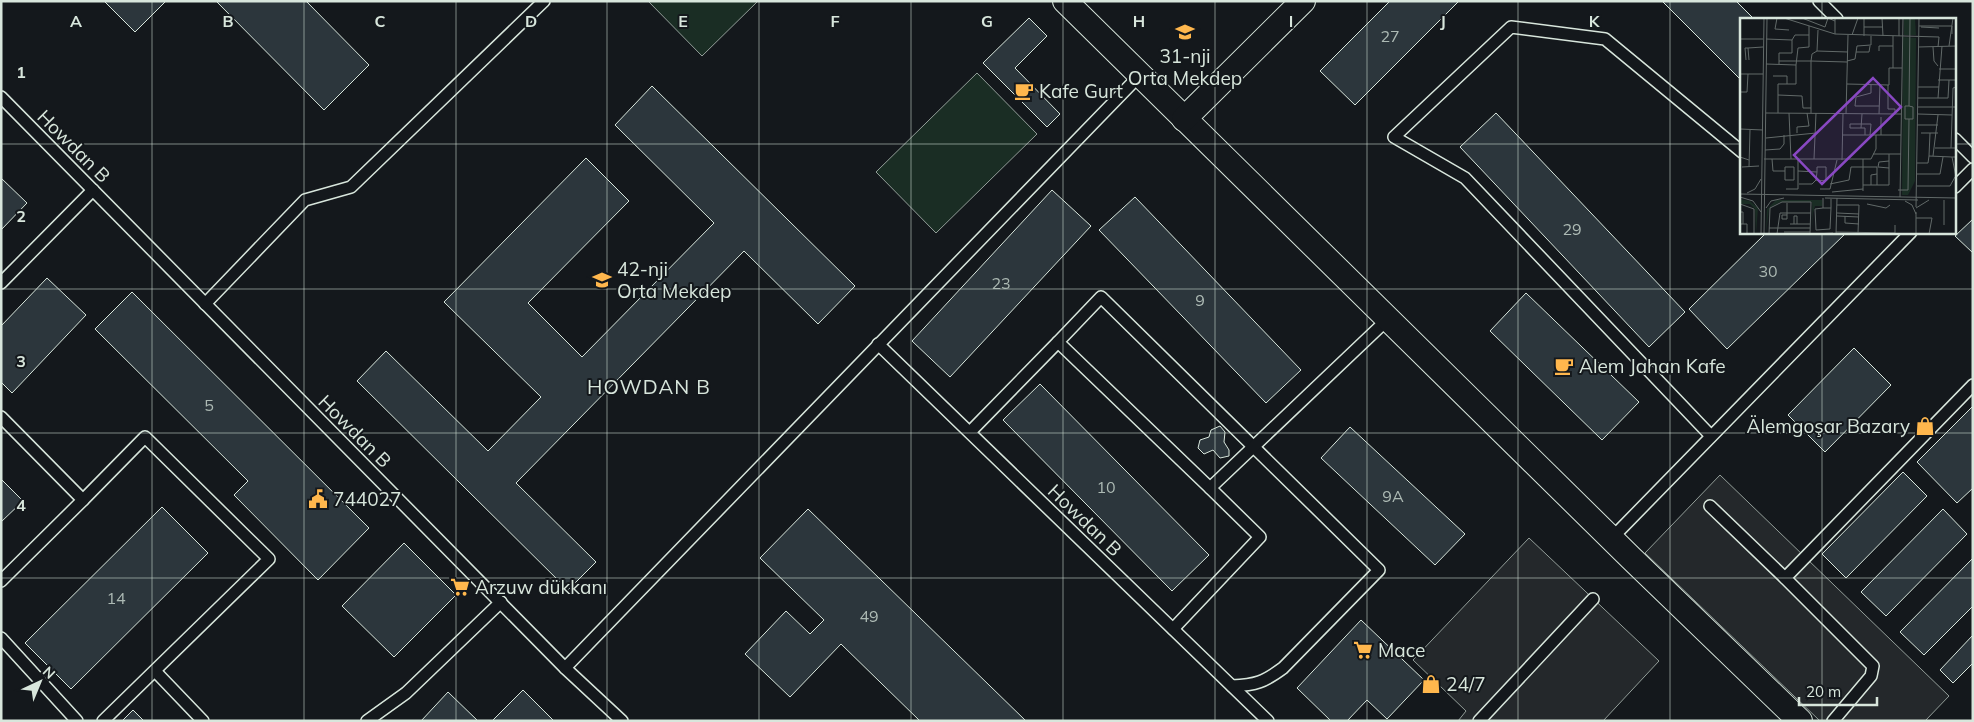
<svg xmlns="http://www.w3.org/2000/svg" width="1974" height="722" font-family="Mulish,sans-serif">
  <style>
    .green { fill: #1a2d24; stroke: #939e99 }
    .parking { fill: #24282b; stroke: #939e99 }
    .building { fill: #2c363c; stroke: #d8e6dc }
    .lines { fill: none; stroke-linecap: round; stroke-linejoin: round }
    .lane-casing { stroke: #d8e6dc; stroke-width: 14 }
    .street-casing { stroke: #d8e6dc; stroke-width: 26 }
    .lane { stroke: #14181c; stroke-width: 11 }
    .street { stroke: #14181c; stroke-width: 24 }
    .grid { fill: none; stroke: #d8e6dc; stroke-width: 1; stroke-opacity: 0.55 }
    .labels { text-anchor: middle; stroke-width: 4; stroke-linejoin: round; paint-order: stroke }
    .number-label { font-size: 16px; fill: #adbab4 }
    .poi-label { font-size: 19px; fill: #d8e6dc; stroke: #14181c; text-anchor: start }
    .street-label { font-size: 19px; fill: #d8e6dc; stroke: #14181c }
    .neighbourhood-label { font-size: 20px; letter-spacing: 1px; fill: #d8e6dc; stroke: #14181c }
    .inset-road { fill: none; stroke: #626a69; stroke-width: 1 }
    .view { fill: #8948c3; fill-opacity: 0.15; stroke: #8948c3; stroke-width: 2.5 }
    .inset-edge { fill: none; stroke: #d8e6dc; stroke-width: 2.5 }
    .grid-label { font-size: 16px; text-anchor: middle; font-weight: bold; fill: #d8e6dc; stroke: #14181c; stroke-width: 4; stroke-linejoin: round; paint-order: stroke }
  </style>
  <rect width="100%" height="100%" fill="#14181c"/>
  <g class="green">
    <polygon points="648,1 758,1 702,56"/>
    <polygon points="977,73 1037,134 936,233 876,172"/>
  </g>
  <g class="parking">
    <polygon points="1720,475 1949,696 1925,721 1820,721 1645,553"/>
    <polygon points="1529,538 1659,661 1603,721 1458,721 1466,711 1413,660"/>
  </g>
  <g class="building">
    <polygon points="104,1 166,1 135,32"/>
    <polygon points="216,1 306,1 369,65 324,110"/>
    <polygon points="1390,1 1459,1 1355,105 1320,71"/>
    <polygon points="1662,1 1736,1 1754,19 1742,19 1742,81"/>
    <polygon points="1029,18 1047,36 1015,68 1060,114 1047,127 983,63"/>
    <polygon points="652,86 855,286 818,324 744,251 516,483 596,562 568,590 357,381 386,351 488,451 541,397 444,302 586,158 629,201 528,303 582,357 714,223 615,125"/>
    <polygon points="1496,113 1685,312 1649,347 1460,147"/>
    <polygon points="1,178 27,203 1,230"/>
    <polygon points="1052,190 1091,226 950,377 912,341"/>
    <polygon points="1135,197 1301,370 1266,403 1099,230"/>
    <polygon points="1973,219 1973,253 1955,236"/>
    <polygon points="1767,232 1847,232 1727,349 1689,309"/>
    <polygon points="47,278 86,315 12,393 1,382 1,326"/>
    <polygon points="132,292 369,528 318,580 234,495 248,481 95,329"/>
    <polygon points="1526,293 1639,402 1602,440 1490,331"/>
    <polygon points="1854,348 1891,385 1825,452 1788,415"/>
    <polygon points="1040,384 1209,555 1172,591 1003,420"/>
    <polygon points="1973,406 1973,488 1957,503 1917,462"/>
    <polygon points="1220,426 1225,432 1224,442 1229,450 1229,456 1220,458 1213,450 1204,454 1198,448 1200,440 1209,437 1211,430"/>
    <polygon points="1350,427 1465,534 1435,565 1321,458"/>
    <polygon points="1903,472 1927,496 1846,578 1822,554"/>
    <polygon points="1,479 23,501 1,522"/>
    <polygon points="162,507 208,553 71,689 25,643"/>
    <polygon points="808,509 1026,721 920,721 841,644 790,697 745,654 786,611 810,634 824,620 760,558"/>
    <polygon points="1943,509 1967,534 1886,616 1861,592"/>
    <polygon points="404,543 456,595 394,657 342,606"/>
    <polygon points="1973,558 1973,606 1924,655 1900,632"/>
    <polygon points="1361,620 1424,680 1387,719 1367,700 1347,721 1331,721 1297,688"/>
    <polygon points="1973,635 1973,663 1953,683 1940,670"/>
    <polygon points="523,690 554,721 492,721"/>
    <polygon points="448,692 478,721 421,721"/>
    <polygon points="133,710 144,721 122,721"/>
  </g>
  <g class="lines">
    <g class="lane-casing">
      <g id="lane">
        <polyline points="1819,1 1837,19"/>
        <polyline points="1,97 565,668 622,721"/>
        <polyline points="1955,139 1973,157"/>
        <polyline points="1955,187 1973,169"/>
        <polyline points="1,283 93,190"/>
        <polyline points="205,304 305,200 351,187 544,1"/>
        <polyline points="878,344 1268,721"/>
        <polyline points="1,417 83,500 1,581"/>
        <polyline points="970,432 1058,342"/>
        <polyline points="1711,436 1465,178 1394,137 1511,27 1605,39 1742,152"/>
        <path d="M1210,488l-152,-146 43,-45 278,273 -96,98c-19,14 -27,17 -51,18"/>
        <polyline points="83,500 145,437 269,559 103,721"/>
        <polyline points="1710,506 1785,578"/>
        <polyline points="1611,539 1911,232"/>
        <polyline points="1173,629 1260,537 1210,488 1388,319"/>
        <polyline points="1,638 77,721"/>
        <polyline points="565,668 1140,75"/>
        <polyline points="155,671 203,721"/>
        <polyline points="367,721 406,693 501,602"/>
        <polyline points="1479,721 1593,599"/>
        <polyline points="1833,721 1871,676 1873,666 1785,578 1973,385"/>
      </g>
    </g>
    <g class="street-casing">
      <g id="street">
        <polyline points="1065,1 1631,558 1800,721"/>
        <polyline points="1184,119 1303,1"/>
      </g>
    </g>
    <use href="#lane" class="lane"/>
    <use href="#street" class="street"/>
  </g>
  <path class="grid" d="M152,1v720M304,1v720M456,1v720M607,1v720M759,1v720M911,1v720M1063,1v720M1215,1v720M1367,1v720M1518,1v720M1670,1v720M1822,1v18M1,144h1741M1955,144h18M1822,232v489M1,289h1972M1,433h1972M1,578h1972"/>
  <defs>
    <g id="school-bare" transform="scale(1.5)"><path d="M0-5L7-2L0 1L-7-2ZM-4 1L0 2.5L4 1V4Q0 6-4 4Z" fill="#ffb74d" stroke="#14181c" stroke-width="2.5" paint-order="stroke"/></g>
    <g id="cafe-bare" transform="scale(1.5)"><path d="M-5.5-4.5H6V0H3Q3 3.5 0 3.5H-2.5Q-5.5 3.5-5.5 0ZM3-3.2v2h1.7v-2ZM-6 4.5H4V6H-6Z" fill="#ffb74d" stroke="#14181c" stroke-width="2.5" paint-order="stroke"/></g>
    <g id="shop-bare" transform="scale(1.5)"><path d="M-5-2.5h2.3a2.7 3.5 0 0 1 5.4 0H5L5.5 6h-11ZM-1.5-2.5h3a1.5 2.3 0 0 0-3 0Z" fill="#ffb74d" stroke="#14181c" stroke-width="2.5" paint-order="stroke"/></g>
    <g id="civic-bare" transform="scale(1.5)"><path d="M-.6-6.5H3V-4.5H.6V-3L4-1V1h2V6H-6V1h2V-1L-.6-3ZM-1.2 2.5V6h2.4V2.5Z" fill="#ffb74d" stroke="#14181c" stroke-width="2.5" paint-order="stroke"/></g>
    <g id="supermarket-bare" transform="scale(1.5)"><path d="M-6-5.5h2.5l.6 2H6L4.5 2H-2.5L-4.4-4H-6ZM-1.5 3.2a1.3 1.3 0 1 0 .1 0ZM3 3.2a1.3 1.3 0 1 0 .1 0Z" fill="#ffb74d" stroke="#14181c" stroke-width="2.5" paint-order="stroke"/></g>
  </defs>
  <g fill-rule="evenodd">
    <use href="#school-bare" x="1185" y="32"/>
    <use href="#cafe-bare" x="1024" y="91"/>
    <use href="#school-bare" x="602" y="280"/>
    <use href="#cafe-bare" x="1564" y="366"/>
    <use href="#shop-bare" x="1925" y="426"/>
    <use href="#civic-bare" x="318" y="499"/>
    <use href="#supermarket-bare" x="460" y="587"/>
    <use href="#supermarket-bare" x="1363" y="650"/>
    <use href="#shop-bare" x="1431" y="684"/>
  </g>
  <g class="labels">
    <g class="number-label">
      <text x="1390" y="42">27</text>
      <text x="1572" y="235">29</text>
      <text x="1768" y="277">30</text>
      <text x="1001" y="289">23</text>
      <text x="1200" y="306">9</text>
      <text x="209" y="411">5</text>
      <text x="1106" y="493">10</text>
      <text x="1393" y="502">9A</text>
      <text x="116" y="604">14</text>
      <text x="869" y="622">49</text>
    </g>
    <g class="poi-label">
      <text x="1185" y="63" text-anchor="middle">31-nji<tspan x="1185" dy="22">Orta Mekdep</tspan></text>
      <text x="1039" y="98">Kafe Gurt</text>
      <text x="617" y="276">42-nji<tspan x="617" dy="22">Orta Mekdep</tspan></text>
      <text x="1579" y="373">Alem Jahan Kafe</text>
      <text x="1910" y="433" text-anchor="end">Älemgoşar Bazary</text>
      <text x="333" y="506">744027</text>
      <text x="475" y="594">Arzuw dükkanı</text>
      <text x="1378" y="657">Mace</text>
      <text x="1446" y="691">24/7</text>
    </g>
    <g class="street-label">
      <text transform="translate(74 146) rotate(45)" y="7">Howdan B</text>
      <text transform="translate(355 431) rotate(45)" y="7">Howdan B</text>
      <text transform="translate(1085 520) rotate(44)" y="7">Howdan B</text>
    </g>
    <g class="neighbourhood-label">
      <text x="649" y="394">HOWDAN B</text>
    </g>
  </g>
  <g transform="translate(1740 18)">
    <rect width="216" height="216" fill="#14181c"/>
    <path d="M164,0h11l1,17h-12zM163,19l13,1 -1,143 -7,14h-6zM0,181l10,2 8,7 -2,26 -1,-25 -5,-5h-10zM36,182h46v6h-7l-2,7v19l-1,-30h-32l-11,6 -3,26 1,-25z" fill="#1a2d24"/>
    <path class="inset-road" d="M37,0l-2,11 14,1M44,0l51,16 104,3 -1,10M62,0l23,9 3,-9 7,3M142,0l1,18M179,8h33v8M124,9h19M181,9l18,1M78,12l-1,21 31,1M95,16v-16M112,17l6,-17M124,18v-18M159,18v-18M0,21h23M26,21l26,1v13h-13v11M52,22l3,-5h14M209,28l4,-28M178,29l39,-1M193,29l1,14 4,5M139,33v-5h14M116,34h13l1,-6M6,42l-1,-12h3M9,42l-1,-12 15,-1M39,43h32l1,-7 5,-3M107,43l8,-2 2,-13 14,-1v-9M26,46l30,1v19h-18v29M56,47l2,-17 11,-1v-21M153,50v-32M199,51h18M0,56h23M33,58h14v8M198,62h19M107,66l42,1v-17h13M131,67v8l-15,4 -1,9h24M148,67v24h7v5M178,69h21M0,74h7l1,-18M38,77l24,1 1,12h8M178,80h30l1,-18M198,80l4,-52M169,88l4,1v12h-8v-13h4l1,-88M178,89h39M26,95l135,1M49,95l2,46M71,95v-52l36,1M106,96l2,-79M122,96l-1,14h4v7M139,96l1,-29M178,96l34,1M141,99v18M177,107h21M121,110h-11v-4h21l-1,11M0,111l23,1M57,115v-6l12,-1 -2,-13M181,115h17M102,117h59M26,120l50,-5M195,130h22M211,130l2,-60 4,-1M25,132l15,-1 4,-5v-9M133,136h28M189,138l1,-23M193,138l5,-41M24,141h107l5,-10v-14M32,141l1,12h12M74,141l2,-46M123,141v32M102,142l1,-46M149,143l-10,1 -1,5 11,1M177,145h11l1,-7 23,1M0,149v-10l9,3M2,149l17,-1M9,149l1,-37M45,149h9v13h-9zM58,153l19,1 -1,8 -4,4h-13M177,156h23l3,-17M216,159l-4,-20h5M76,162l10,1v-14h-9v5M90,166l19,-4 2,-13h26v18M123,167h26v-31M131,167v-10l6,-1M177,168h33l5,-9M46,171h12v-30M80,171h10l7,-29M158,172h10l1,-71M92,174l31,-3M7,175l8,-4 6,-10M0,176l217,4M0,179l13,4 8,11M160,179l3,-179M83,180v10h8v-9M85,180l93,2M165,183l7,4 4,9M0,186l14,5v25M127,186l19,4 4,-3M97,187h22l-1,28M176,189l3,-189M26,190l5,-7 13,-3M83,190l-8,1 1,21 14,-1 1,-21M176,190l13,-8M0,194h3v12M97,195l22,1M47,197h-5v4h5v-16M97,198l22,1M105,198v7l14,1M176,200h16l-3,16M0,206h7v10M50,206h20M54,206v-8h3v8M204,207v-25M29,210h41M44,214h26M96,214l59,1v-8M21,216l3,-216M24,216l3,-216M29,216l1,-26 12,-6h29l-1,32M37,216l3,-21h31M74,216l19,-1M96,216l1,-36M176,216v-22"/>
    <path class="view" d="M133,60l28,29 -79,77 -28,-29z"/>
    <rect width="216" height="216" class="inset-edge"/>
  </g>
  <g class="grid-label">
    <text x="76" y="27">A</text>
    <text x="228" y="27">B</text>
    <text x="380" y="27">C</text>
    <text x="531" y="27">D</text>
    <text x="683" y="27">E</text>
    <text x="835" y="27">F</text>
    <text x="987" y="27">G</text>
    <text x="1139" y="27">H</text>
    <text x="1291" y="27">I</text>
    <text x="1443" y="27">J</text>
    <text x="1594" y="27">K</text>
    <text x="21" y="78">1</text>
    <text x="21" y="222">2</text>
    <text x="21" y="367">3</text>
    <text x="21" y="511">4</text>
  </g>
  <rect width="1974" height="722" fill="none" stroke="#d8e6dc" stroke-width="5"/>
  <g transform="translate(40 682) rotate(44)" stroke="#14181c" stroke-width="4" paint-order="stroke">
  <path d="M0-4L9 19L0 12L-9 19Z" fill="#d8e6dc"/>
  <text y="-8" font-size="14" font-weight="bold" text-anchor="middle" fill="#d8e6dc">N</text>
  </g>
  <path d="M1799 697v8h78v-8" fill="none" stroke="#d8e6dc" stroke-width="2.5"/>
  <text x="1806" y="697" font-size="15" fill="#d8e6dc" stroke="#14181c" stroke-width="4" paint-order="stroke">20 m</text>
</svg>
